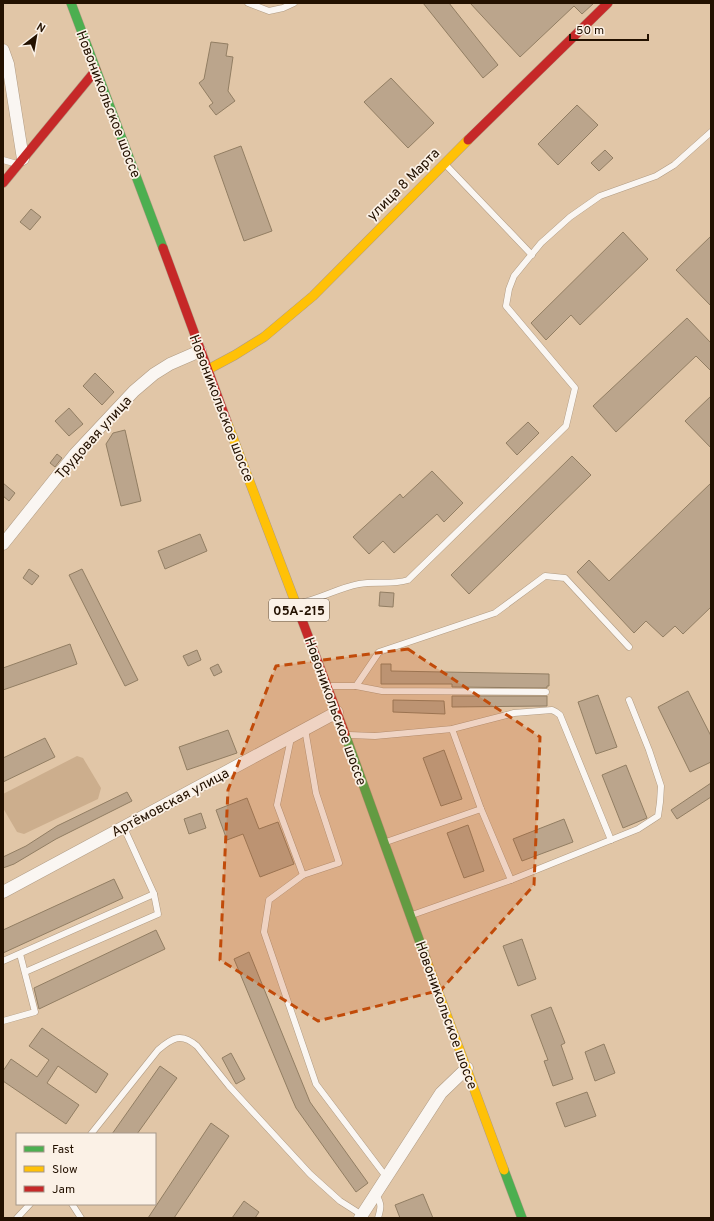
<svg xmlns="http://www.w3.org/2000/svg" width="714" height="1221" font-family="Overpass,sans-serif">
  <style>
    .green { fill: #ccae8d }
    .building { fill: #bba58c; stroke: #927e63 }
    .lines { fill: none; stroke-linecap: round; stroke-linejoin: round }
    .lane-casing { stroke: #b09b83; stroke-width: 7 }
    .street-casing { stroke: #b09b83; stroke-width: 13 }
    .fast-casing { stroke: #b09b83; stroke-width: 10 }
    .slow-casing { stroke: #b09b83; stroke-width: 10 }
    .jam-casing { stroke: #b09b83; stroke-width: 10 }
    .lane { stroke: #faf6f2; stroke-width: 6 }
    .street { stroke: #faf6f2; stroke-width: 12 }
    .fast { stroke: #4caf50; stroke-width: 9 }
    .slow { stroke: #ffc107; stroke-width: 9 }
    .jam { stroke: #c62828; stroke-width: 9 }
    .marked { fill: #c14b0a; fill-opacity: 0.2; stroke: #c14b0a; stroke-width: 3; stroke-dasharray: 8 5; stroke-linejoin: round }
    .labels { text-anchor: middle; stroke-width: 3.5; stroke-linejoin: round; paint-order: stroke }
    .shield { fill: #fbf1e6; stroke: #645445; stroke-width: 1 }
    .shield-label { font-size: 13px; font-weight: bold; fill: #231100 }
    .street-label { font-size: 14px; fill: #231100; stroke: #fbf1e6 }
  </style>
  <rect width="100%" height="100%" fill="#e1c6a7"/>
  <polygon class="green" points="77,756 83,758 101,788 98,799 24,834 17,832 3,808 3,794"/>
  <g class="building">
    <polygon points="423,3 449,3 498,65 483,78"/>
    <polygon points="470,3 594,3 582,14 574,6 520,57"/>
    <polygon points="211,42 228,44 226,56 233,57 228,91 235,101 216,115 209,106 213,103 199,83 204,79"/>
    <polygon points="391,78 434,123 408,148 364,102"/>
    <polygon points="577,105 598,125 558,165 538,144"/>
    <polygon points="241,146 272,231 244,241 214,156"/>
    <polygon points="605,150 613,158 599,171 591,163"/>
    <polygon points="31,209 41,217 30,230 20,222"/>
    <polygon points="623,232 648,259 580,325 571,315 546,340 531,323"/>
    <polygon points="711,236 711,306 676,270"/>
    <polygon points="687,318 711,343 711,371 696,356 616,432 593,406"/>
    <polygon points="95,373 114,392 102,405 83,386"/>
    <polygon points="711,396 711,448 685,421"/>
    <polygon points="69,408 83,424 69,436 55,421"/>
    <polygon points="528,422 539,433 517,455 506,443"/>
    <polygon points="125,430 141,501 121,506 106,444 113,433"/>
    <polygon points="57,454 62,458 55,467 50,463"/>
    <polygon points="572,456 591,475 469,594 451,575"/>
    <polygon points="432,471 463,503 444,522 437,514 394,553 383,541 369,554 353,537 400,494 403,498"/>
    <polygon points="3,483 15,493 9,501 3,496"/>
    <polygon points="711,483 711,607 683,634 675,626 663,637 646,621 634,633 577,572 589,560 609,581"/>
    <polygon points="200,534 207,551 165,569 158,551"/>
    <polygon points="29,569 39,576 32,585 23,578"/>
    <polygon points="82,569 138,680 125,686 69,575"/>
    <polygon points="380,592 394,593 393,607 379,606"/>
    <polygon points="70,644 77,664 3,690 3,668"/>
    <polygon points="197,650 201,660 188,666 183,656"/>
    <polygon points="218,664 222,672 214,676 210,668"/>
    <polygon points="381,664 391,664 391,671 549,674 549,686 547,686 547,688 452,687 452,684 381,684"/>
    <polygon points="688,691 711,736 711,762 690,772 658,707"/>
    <polygon points="598,695 617,747 596,754 578,702"/>
    <polygon points="452,696 547,696 547,706 452,707"/>
    <polygon points="393,700 444,701 445,714 393,712"/>
    <polygon points="228,730 237,753 187,770 179,747"/>
    <polygon points="45,738 55,757 3,782 3,758"/>
    <polygon points="444,750 462,799 441,806 423,758"/>
    <polygon points="626,765 647,818 623,828 602,775"/>
    <polygon points="711,783 711,797 677,819 671,810"/>
    <polygon points="127,792 132,801 56,839 14,864 3,868 3,857 26,846 57,826"/>
    <polygon points="247,798 259,829 278,822 294,864 260,877 243,834 227,840 216,810"/>
    <polygon points="201,813 206,828 189,834 184,819"/>
    <polygon points="564,819 573,842 522,861 513,839"/>
    <polygon points="468,825 484,871 464,878 447,833"/>
    <polygon points="114,879 123,898 3,953 3,930"/>
    <polygon points="156,930 165,949 39,1009 34,988"/>
    <polygon points="522,939 536,979 518,986 503,946"/>
    <polygon points="249,952 310,1102 368,1183 356,1192 296,1108 292,1099 234,959"/>
    <polygon points="551,1007 565,1043 561,1045 573,1079 553,1086 544,1061 548,1060 531,1015"/>
    <polygon points="42,1028 108,1074 96,1093 58,1066 47,1083 79,1105 66,1124 3,1081 3,1071 11,1059 37,1077 49,1060 29,1046"/>
    <polygon points="604,1044 615,1073 595,1081 585,1052"/>
    <polygon points="231,1053 245,1079 236,1084 222,1058"/>
    <polygon points="160,1066 177,1078 137,1134 112,1134"/>
    <polygon points="587,1092 596,1116 565,1127 556,1103"/>
    <polygon points="211,1123 229,1136 174,1218 148,1218"/>
    <polygon points="423,1194 433,1218 400,1218 395,1205"/>
    <polygon points="244,1201 259,1212 255,1218 232,1218"/>
  </g>
  <g class="lines">
    <g class="lane-casing">
      <g id="lane">
        <polyline points="248,3 269,11 283,8 294,3"/>
        <polyline points="3,160 17,164"/>
        <polyline points="445,164 532,255"/>
        <path d="M300,603c20,-4 38,-15 59,-19 16,-3 33,1 49,-4l158,-154 9,-38 -69,-82 3,-17 5,-13 27,-33 29,-26 30,-21 56,-20 18,-11 37,-33"/>
        <polyline points="332,686 356,686 379,652 495,613 545,576 565,578 629,647"/>
        <polyline points="356,686 382,691 546,692"/>
        <polyline points="452,729 481,809 511,880"/>
        <polyline points="349,735 375,736 452,729 514,713 552,710 556,712 560,715 611,840"/>
        <polyline points="291,738 277,805 303,875 269,900 264,932 316,1084 387,1178"/>
        <polyline points="386,842 481,809"/>
        <polyline points="303,875 339,863 316,793 305,729"/>
        <polyline points="412,915 511,880 638,829 658,816 660,802 661,786 649,750 629,700"/>
        <polyline points="3,961 154,894 124,828"/>
        <polyline points="25,972 158,914 154,894"/>
        <polyline points="3,1021 35,1012 20,954"/>
        <path d="M91,1134l67,-84c14,-12 23,-18 39,-4l32,40 81,88 30,27 22,14"/>
        <path d="M376,1195c6,9 5,13 2,23"/>
        <polyline points="72,1204 81,1218"/>
        <polyline points="17,1218 30,1204"/>
      </g>
    </g>
    <g class="street-casing">
      <g id="street">
        <polyline points="3,50 8,64 23,159"/>
        <polyline points="3,544 75,454 134,391 154,374 170,364 200,351"/>
        <polyline points="3,892 337,712"/>
        <polyline points="360,1218 441,1093 467,1068"/>
      </g>
    </g>
    <g class="fast-casing">
      <g id="fast">
        <polyline points="71,3 163,248"/>
        <polyline points="345,734 426,959"/>
        <polyline points="504,1170 522,1218"/>
      </g>
    </g>
    <g class="slow-casing">
      <g id="slow">
        <polyline points="207,370 235,355 264,337 313,296 468,140"/>
        <polyline points="227,422 299,612"/>
        <polyline points="426,959 504,1170"/>
      </g>
    </g>
    <g class="jam-casing">
      <g id="jam">
        <polyline points="468,140 608,3"/>
        <polyline points="3,183 96,70"/>
        <polyline points="163,248 227,422"/>
        <polyline points="299,612 345,734"/>
      </g>
    </g>
    <use href="#lane" class="lane"/>
    <use href="#street" class="street"/>
    <use href="#fast" class="fast"/>
    <use href="#slow" class="slow"/>
    <use href="#jam" class="jam"/>
  </g>
  <path class="marked" d="M408,649l132,88 -6,148 -93,105 -123,31 -98,-61 8,-170 48,-124z"/>
  <g class="labels">
    <rect class="shield" x="269" y="599" width="60" height="22" rx="3"/>
    <g class="shield-label">
      <text x="299" y="615">05А-215</text>
    </g>
    <g class="street-label">
      <text transform="translate(109 104) rotate(69)" y="5">Новоникольское шоссе</text>
      <text transform="translate(403 184) rotate(-45)" y="5">улица 8 Марта</text>
      <text transform="translate(222 408) rotate(69)" y="5">Новоникольское шоссе</text>
      <text transform="translate(93 437) rotate(-48)" y="5">Трудовая улица</text>
      <text transform="translate(336 711) rotate(70)" y="5">Новоникольское шоссе</text>
      <text transform="translate(170 802) rotate(-28)" y="5">Артёмовская улица</text>
      <text transform="translate(447 1015) rotate(70)" y="5">Новоникольское шоссе</text>
    </g>
  </g>
  <rect width="714" height="1221" fill="none" stroke="#231100" stroke-width="8"/>
  <rect x="16" y="1133" width="140" height="72" fill="#fbf1e6" stroke="#a5978a"/>
  <rect x="24" y="1146" width="20" height="6" fill="#4caf50" stroke="#a5978a"/>
  <text x="52" y="1153" font-size="12" fill="#231100">Fast</text>
  <rect x="24" y="1166" width="20" height="6" fill="#ffc107" stroke="#a5978a"/>
  <text x="52" y="1173" font-size="12" fill="#231100">Slow</text>
  <rect x="24" y="1186" width="20" height="6" fill="#c62828" stroke="#a5978a"/>
  <text x="52" y="1193" font-size="12" fill="#231100">Jam</text>
  <g transform="translate(36 36) rotate(31)" stroke="#fbf1e6" stroke-width="3" paint-order="stroke">
  <path d="M0-3L7 15L0 10L-7 15Z" fill="#231100"/>
  <text y="-6" font-size="11" font-weight="bold" text-anchor="middle" fill="#231100">N</text>
  </g>
  <path d="M570 34v6h78v-6" fill="none" stroke="#231100" stroke-width="2"/>
  <text x="576" y="34" font-size="12" fill="#231100" stroke="#fbf1e6" stroke-width="3" paint-order="stroke">50 m</text>
</svg>
